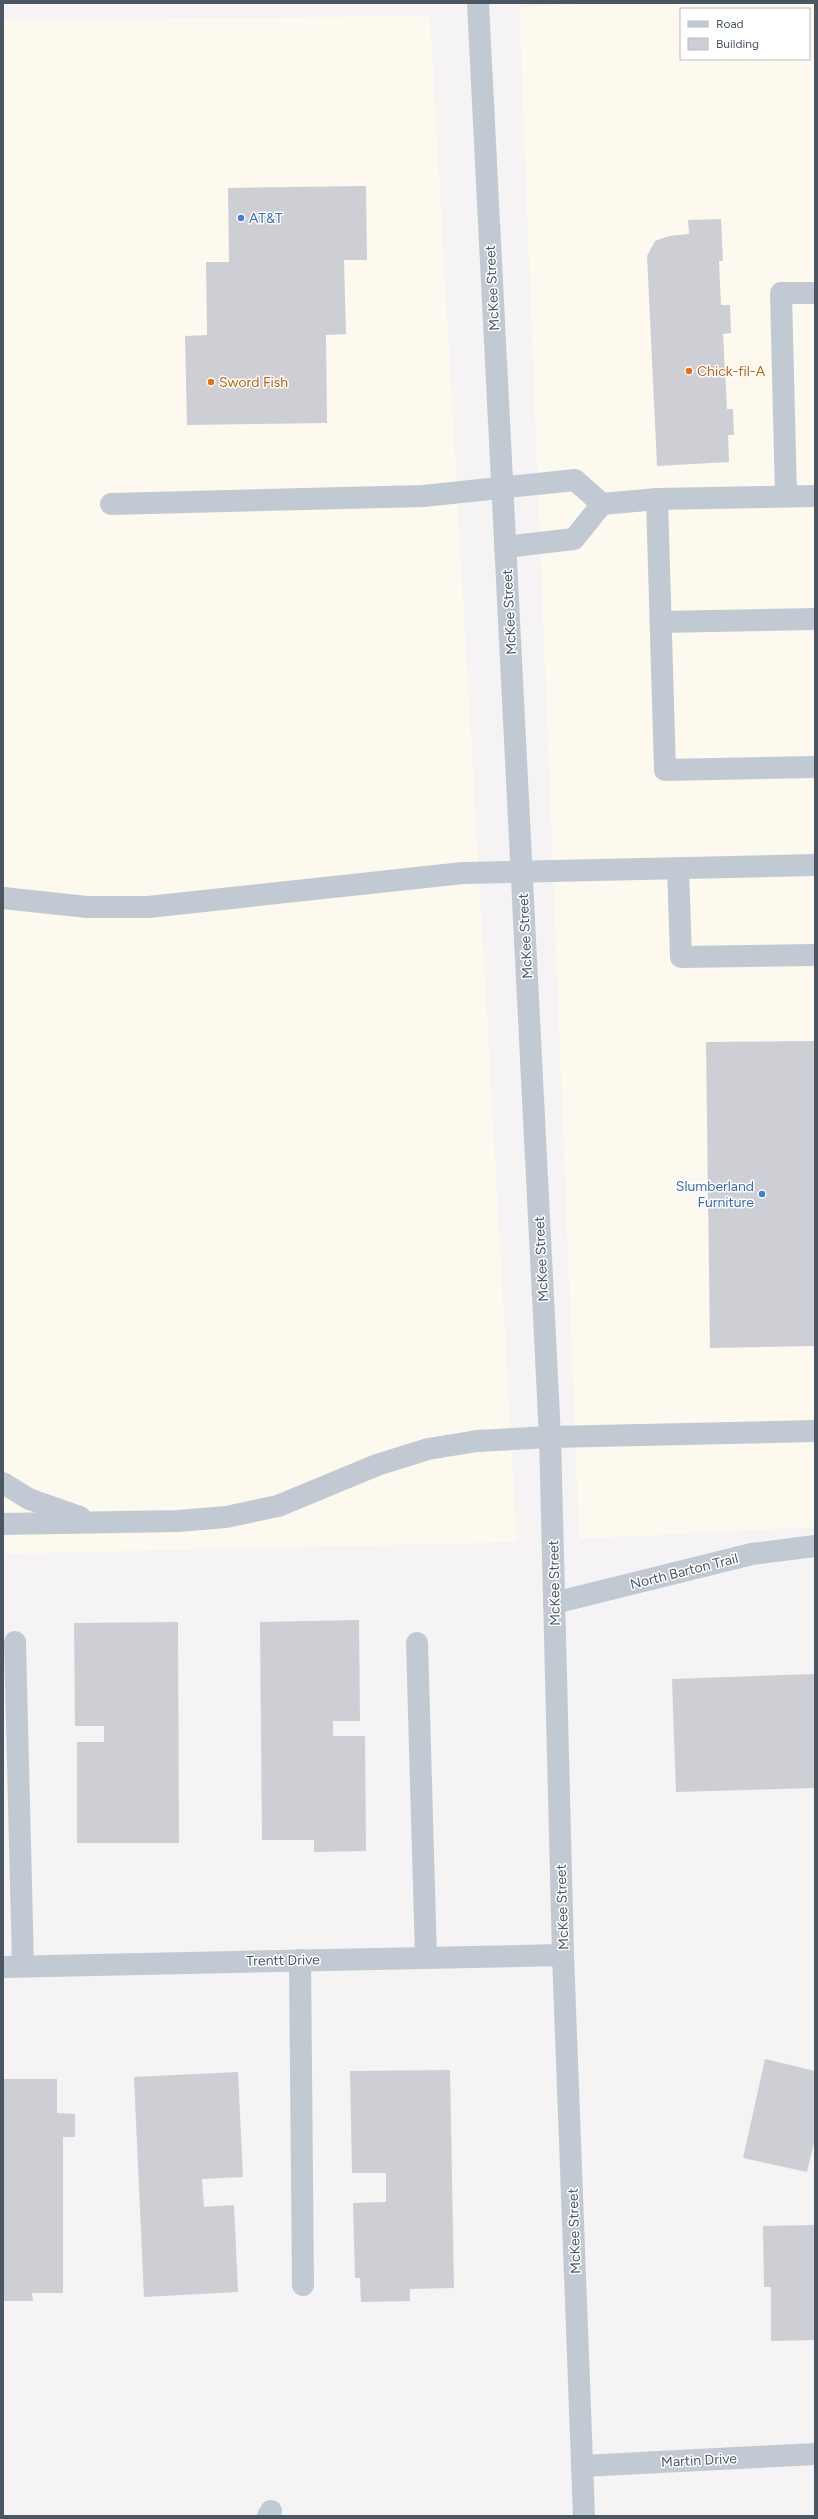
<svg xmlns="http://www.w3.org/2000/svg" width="818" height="2519" font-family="Figtree,sans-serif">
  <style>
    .commercial { fill: #fdf9ef; fill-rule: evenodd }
    .building { fill: #cdcfd5 }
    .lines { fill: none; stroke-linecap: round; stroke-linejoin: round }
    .minor { stroke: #c1cad2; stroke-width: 22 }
    .shop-dot { fill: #3f7fe0; stroke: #fff; stroke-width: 1.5 }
    .food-dot { fill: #e8710a; stroke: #fff; stroke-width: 1.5 }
    .labels { text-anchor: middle; stroke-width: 3; stroke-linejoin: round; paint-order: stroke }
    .shop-label { font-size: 14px; fill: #366cbe; stroke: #fff; text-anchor: start }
    .street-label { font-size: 14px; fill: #4a5661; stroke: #fff }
    .food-label { font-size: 14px; fill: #c56008; stroke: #fff; text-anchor: start }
  </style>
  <rect width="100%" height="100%" fill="#f5f3f3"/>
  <g class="commercial">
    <path d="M610,3h205v1524l-236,12 -60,-1532zM681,9h128v50h-128z"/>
    <polygon points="430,16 517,1542 3,1554 3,20"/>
  </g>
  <g class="building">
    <polygon points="366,186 367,260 344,260 346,334 326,335 327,423 187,425 185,336 207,335 206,262 229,262 228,188"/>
    <polygon points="721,219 723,261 719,261 721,305 730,305 731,333 723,334 727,409 733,409 734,435 728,435 729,462 657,466 647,256 655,241 669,236 689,234 688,220"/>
    <polygon points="815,1041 815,1346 710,1348 706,1042"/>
    <polygon points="359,1620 360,1721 333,1721 333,1736 365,1736 366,1851 314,1852 314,1840 262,1840 260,1622"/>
    <polygon points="178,1622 179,1843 77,1843 77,1742 104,1742 104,1726 75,1726 74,1623"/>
    <polygon points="815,1674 815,1788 676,1792 672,1679"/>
    <polygon points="765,2059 815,2071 815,2138 807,2172 743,2158"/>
    <polygon points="450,2070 454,2288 410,2289 410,2301 361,2302 360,2278 355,2278 353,2203 386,2202 386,2173 352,2173 350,2071"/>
    <polygon points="238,2072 243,2177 202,2179 204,2207 234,2205 238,2292 144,2297 134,2077"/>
    <polygon points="3,2079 57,2079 57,2113 75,2114 75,2137 63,2137 63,2293 32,2293 33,2301 3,2301"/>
    <polygon points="815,2225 815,2340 771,2341 771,2287 764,2287 763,2226"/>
  </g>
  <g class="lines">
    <g class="minor">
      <polyline points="478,3 550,1437 563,1955 584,2516"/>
      <polyline points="786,496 781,293 815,293"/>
      <polyline points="657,499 665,770 815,767"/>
      <polyline points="111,504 423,496 575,480 602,504 657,499 815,496"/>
      <polyline points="505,547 574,539 602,504"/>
      <polyline points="661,622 815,619"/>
      <polyline points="678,868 681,957 815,955"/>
      <polyline points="3,898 87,907 148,907 463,873 815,865"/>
      <polyline points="3,1483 29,1499 80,1517"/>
      <polyline points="3,1524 178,1521 226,1517 278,1506 377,1465 428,1449 477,1441 550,1437 815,1431"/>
      <polyline points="554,1603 752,1554 815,1546"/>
      <polyline points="15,1642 23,1966"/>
      <polyline points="417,1643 426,1957"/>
      <polyline points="300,1960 303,2285"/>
      <polyline points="3,1967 563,1955"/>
      <polyline points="582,2466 815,2454"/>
      <polyline points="268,2516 271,2511"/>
    </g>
  </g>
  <g class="shop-dot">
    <circle cx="241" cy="218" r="4"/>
    <circle cx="762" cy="1194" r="4"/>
  </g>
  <g class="food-dot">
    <circle cx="689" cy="371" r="4"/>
    <circle cx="211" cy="382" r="4"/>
  </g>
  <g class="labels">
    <g class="shop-label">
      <text x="249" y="223">AT&amp;T</text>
      <text x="754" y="1191" text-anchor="end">Slumberland<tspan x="754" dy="16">Furniture</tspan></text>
    </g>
    <g class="street-label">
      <text transform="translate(492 288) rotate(-93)" y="5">McKee Street</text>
      <text transform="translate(509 612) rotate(-93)" y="5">McKee Street</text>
      <text transform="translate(525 936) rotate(-93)" y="5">McKee Street</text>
      <text transform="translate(541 1259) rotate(-93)" y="5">McKee Street</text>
      <text transform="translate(684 1571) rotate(-14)" y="5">North Barton Trail</text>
      <text transform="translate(554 1583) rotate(-91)" y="5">McKee Street</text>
      <text transform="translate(562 1907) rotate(-92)" y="5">McKee Street</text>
      <text transform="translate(283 1960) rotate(-1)" y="5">Trentt Drive</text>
      <text transform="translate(574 2231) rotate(-92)" y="5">McKee Street</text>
      <text transform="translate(699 2460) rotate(-3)" y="5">Martin Drive</text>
    </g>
    <g class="food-label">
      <text x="697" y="376">Chick-fil-A</text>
      <text x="219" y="387">Sword Fish</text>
    </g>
  </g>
  <rect width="818" height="2519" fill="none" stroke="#4a5661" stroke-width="8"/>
  <rect x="680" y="8" width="130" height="52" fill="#ffffff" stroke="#b7bbc0"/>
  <rect x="688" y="21" width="20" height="6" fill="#c1cad2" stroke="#b7bbc0"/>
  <text x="716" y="28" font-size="12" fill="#4a5661">Road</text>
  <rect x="688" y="38" width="20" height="12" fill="#cdcfd5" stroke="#b7bbc0"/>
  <text x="716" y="48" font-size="12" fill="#4a5661">Building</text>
</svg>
